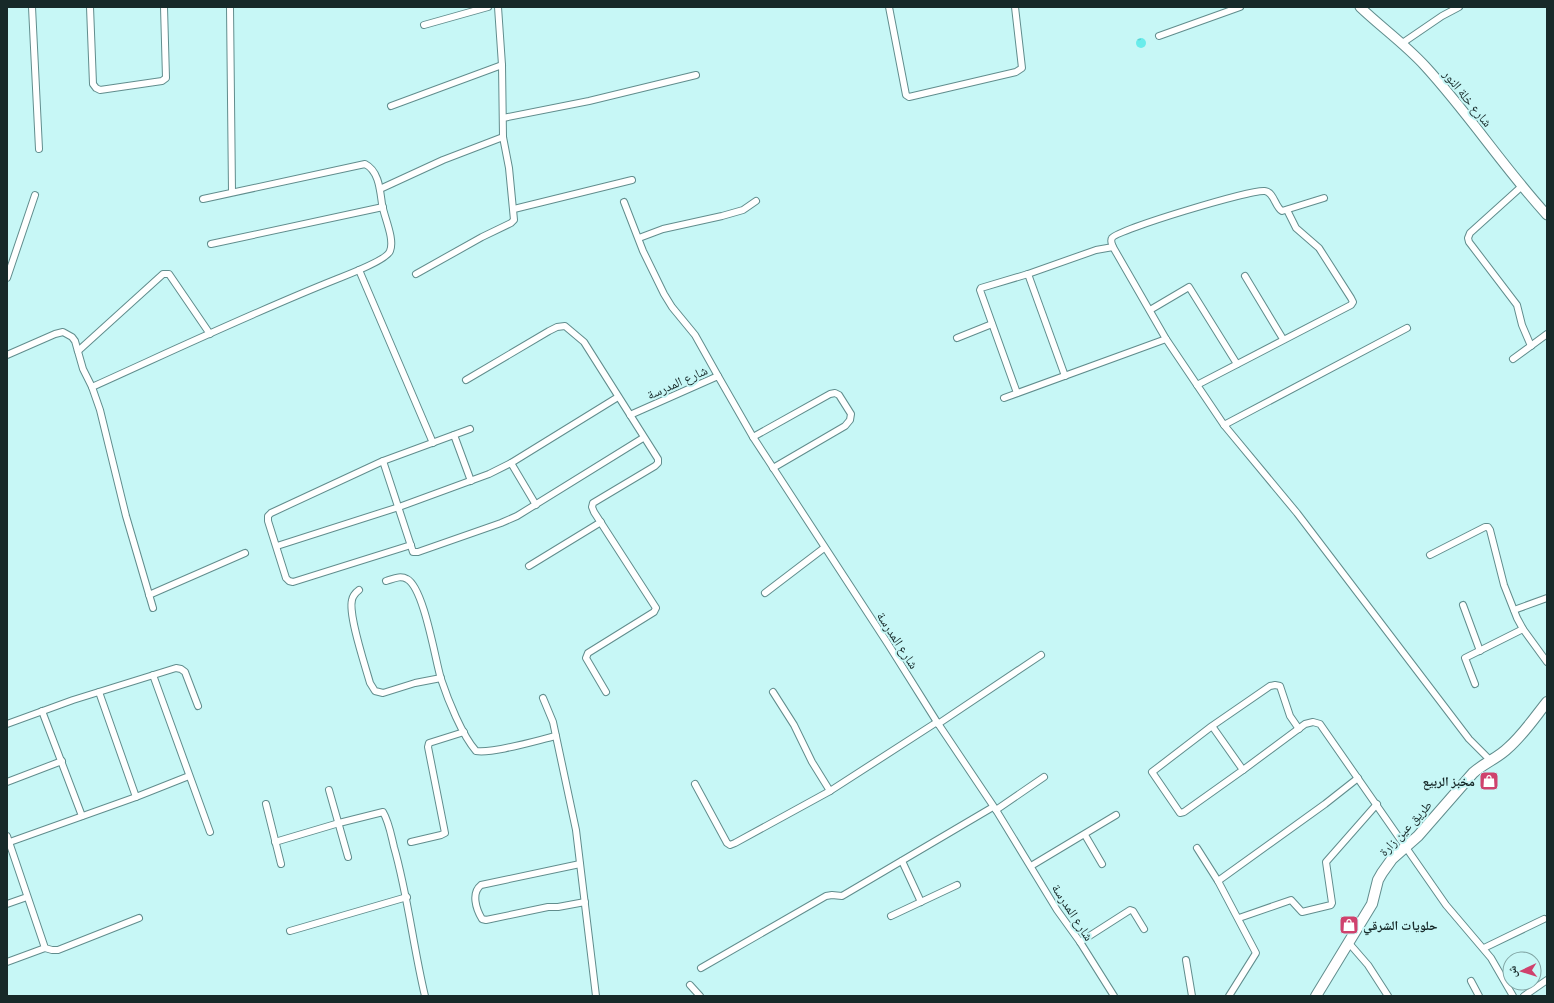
<svg xmlns="http://www.w3.org/2000/svg" width="1554" height="1003" font-family="'Fira Sans Condensed','Noto Naskh Arabic',sans-serif">
  <style>
    .water { fill: url(#water-ripples) }
    .lines { fill: none; stroke-linecap: round; stroke-linejoin: round }
    .street-casing { stroke: #618d8d; stroke-width: 8 }
    .secondary-casing { stroke: #618d8d; stroke-width: 11 }
    .primary-casing { stroke: #618d8d; stroke-width: 12 }
    .street { stroke: #fff; stroke-width: 6 }
    .secondary { stroke: #fff; stroke-width: 9 }
    .primary { stroke: #fff; stroke-width: 10 }
    .labels { text-anchor: middle; stroke-width: 4; stroke-linejoin: round; paint-order: stroke }
    .street-label { font-size: 13px; fill: #172929; stroke: #c7f7f6 }
    .poi-label { font-size: 13px; font-weight: bold; fill: #172929; stroke: #c7f7f6; text-anchor: end }
  </style>
  <defs>
    <pattern id="water-ripples" width="26" height="14" patternUnits="userSpaceOnUse"><rect width="26" height="14" fill="#69eceb"/><path d="M2 4q2-2 4 0t4 0M15 11q2-2 4 0t4 0" fill="none" stroke="#5acaca"/></pattern>
  </defs>
  <rect width="100%" height="100%" fill="#c7f7f6"/>
  <circle class="water" cx="1141" cy="43" r="5"/>
  <g class="lines">
    <g class="street-casing">
      <g id="street">
        <polyline points="32,7 39,149"/>
        <polyline points="90,7 93,84 96,88 100,90 162,81 166,78 164,7"/>
        <polyline points="230,7 232,192"/>
        <polyline points="889,7 906,95 909,97 1016,72 1022,68 1015,7"/>
        <polyline points="424,25 488,7"/>
        <polyline points="1159,36 1240,7"/>
        <polyline points="1401,44 1442,16 1459,7"/>
        <polyline points="391,106 502,65"/>
        <polyline points="503,118 589,101 696,75"/>
        <polyline points="1521,187 1470,233 1468,238 1469,242 1517,305 1522,325 1531,346"/>
        <polyline points="380,189 443,160 503,137"/>
        <path d="M1324,198l-42,13c-7,-4 -8,-19 -17,-20 -13,-2 -149,39 -153,47 -2,3 0,6 1,9l53,92 58,86 73,88 172,226 21,21"/>
        <polyline points="624,202 643,251 664,294 672,307 695,335 718,376"/>
        <polyline points="514,209 632,180"/>
        <polyline points="639,238 663,229 722,216 743,210 756,201"/>
        <polyline points="211,244 383,207"/>
        <polyline points="359,270 433,443"/>
        <polyline points="416,274 482,237 511,223 514,220 509,168 503,137 502,65 498,7"/>
        <polyline points="1028,274 1065,376"/>
        <polyline points="1245,276 1283,339"/>
        <polyline points="7,278 35,195"/>
        <polyline points="1150,310 1189,287 1237,364"/>
        <polyline points="957,338 992,324"/>
        <polyline points="78,351 163,274 169,274 210,334"/>
        <polyline points="7,355 55,334 63,332 72,337 75,341 83,369 92,387 100,410 126,516 153,608"/>
        <polyline points="1513,359 1547,334"/>
        <polyline points="466,380 549,331 557,327 565,326 584,342 658,459 658,463 655,466 593,503 592,507 594,512 656,608 654,612 588,653 586,658 606,692"/>
        <polyline points="1197,385 1351,305 1353,302 1351,298 1319,248 1296,228 1287,210"/>
        <path d="M92,387c82,-37 162,-75 245,-108 10,-4 50,-19 53,-28 5,-12 -6,-34 -8,-47 -2,-14 -3,-33 -17,-40l-162,35"/>
        <polyline points="1017,393 980,290 981,288 1028,274 1096,250 1113,247"/>
        <polyline points="1004,398 1166,339"/>
        <polyline points="630,415 718,376 753,437 888,644 937,722 996,810 1057,910 1080,942 1114,996"/>
        <polyline points="1224,425 1407,328"/>
        <polyline points="454,435 471,481"/>
        <polyline points="753,437 830,394 835,393 839,395 851,414 850,420 845,426 773,468"/>
        <polyline points="383,461 413,552 418,552 501,523 517,516 643,438"/>
        <polyline points="511,463 536,505"/>
        <polyline points="411,545 293,582 289,581 286,578 268,521 268,516 271,513 383,461 470,429"/>
        <polyline points="277,546 399,507 489,474 511,463 618,397"/>
        <polyline points="1430,555 1485,527 1488,527 1490,530 1504,585 1517,618 1523,629 1547,662"/>
        <polyline points="529,566 601,522"/>
        <path d="M386,581c7,-2 14,-6 21,-2 17,9 28,80 34,100 7,21 21,56 35,72 16,3 62,-11 80,-15"/>
        <path d="M359,590c-4,3 -6,5 -7,10 -4,15 13,65 18,83l5,8 8,2 32,-10 26,-5"/>
        <polyline points="765,593 824,548"/>
        <polyline points="149,595 245,553"/>
        <polyline points="1463,605 1480,651"/>
        <polyline points="1514,610 1547,598"/>
        <polyline points="153,675 210,832"/>
        <polyline points="1475,684 1465,658 1523,629"/>
        <polyline points="99,692 136,797"/>
        <polyline points="773,692 794,725 812,762 830,791"/>
        <polyline points="543,698 553,722 576,830 596,996"/>
        <polyline points="42,711 82,816"/>
        <polyline points="7,724 73,700 176,668 181,669 185,672 198,706"/>
        <polyline points="938,724 1041,655"/>
        <polyline points="1212,726 1243,770 1184,812 1180,813 1152,772 1212,726 1270,686 1275,685 1280,686 1290,716 1299,729"/>
        <polyline points="1243,770 1305,724 1313,722 1320,724 1446,905 1491,958 1513,996"/>
        <polyline points="7,782 62,761"/>
        <polyline points="695,784 727,843 730,845 735,843 830,791 937,722"/>
        <polyline points="329,790 348,857"/>
        <polyline points="266,804 281,864"/>
        <polyline points="996,810 1044,777"/>
        <polyline points="1085,835 1102,864"/>
        <polyline points="7,836 45,948 52,950 58,950 139,918"/>
        <path d="M275,842l64,-19 44,-11c6,10 8,23 11,35 14,49 19,99 31,149"/>
        <polyline points="411,842 441,835 445,833 428,747 429,743 464,732"/>
        <polyline points="7,843 136,797 189,776"/>
        <polyline points="1197,848 1218,881 1256,953 1229,996"/>
        <polyline points="902,861 921,902"/>
        <path d="M580,864l-99,21c-10,8 -5,24 1,34l4,1 62,-13h10l27,-5"/>
        <polyline points="1031,866 1116,815"/>
        <polyline points="1218,881 1325,804 1358,778"/>
        <polyline points="7,904 27,897"/>
        <polyline points="891,916 957,885"/>
        <polyline points="1239,918 1291,900 1302,912 1331,905 1332,903 1326,862 1377,804"/>
        <polyline points="290,931 407,897"/>
        <polyline points="1080,942 1130,910 1133,911 1144,929"/>
        <polyline points="1348,942 1368,965 1388,996"/>
        <polyline points="1484,948 1544,919"/>
        <polyline points="1186,960 1192,996"/>
        <polyline points="7,962 45,948"/>
        <polyline points="701,968 826,896 832,895 842,896 993,807"/>
        <polyline points="1471,981 1479,996"/>
        <polyline points="690,985 700,996"/>
        <polyline points="1524,996 1547,980"/>
      </g>
    </g>
    <g class="secondary-casing">
      <path id="secondary" d="M1360,7c21,20 46,38 65,59 44,48 79,102 122,149"/>
    </g>
    <g class="primary-casing">
      <path id="primary" d="M1316,996l56,-92 6,-24 4,-7 10,-14 26,-23 55,-63c11,-10 25,-15 35,-25 15,-13 27,-31 39,-46"/>
    </g>
    <use href="#street" class="street"/>
    <use href="#secondary" class="secondary"/>
    <use href="#primary" class="primary"/>
  </g>
  <defs>
    <g id="shop-square" transform="scale(1)"><rect x="-9" y="-9" width="18" height="18" rx="4" fill="#cf426d" stroke="#c7f7f6"/><path d="M-5-2.5h2.3a2.7 3.5 0 0 1 5.4 0H5L5.5 6h-11ZM-1.5-2.5h3a1.5 2.3 0 0 0-3 0Z" fill="#fff"/></g>
  </defs>
  <g fill-rule="evenodd">
    <use href="#shop-square" x="1489" y="781"/>
    <use href="#shop-square" x="1349" y="925"/>
  </g>
  <g class="labels">
    <g class="street-label">
      <text transform="translate(1468 98) rotate(51)" y="5">شارع خلة النور</text>
      <text transform="translate(677 382) rotate(-24)" y="5">شارع المدرسة</text>
      <text transform="translate(898 640) rotate(57)" y="5">شارع المدرسة</text>
      <text transform="translate(1405 828) rotate(-47)" y="5">طريق عين زارة</text>
      <text transform="translate(1073 912) rotate(57)" y="5">شارع المدرسة</text>
    </g>
    <g class="poi-label">
      <text x="1475" y="786">مخبز الربيع</text>
      <text x="1363" y="930" text-anchor="start">حلويات الشرقي</text>
    </g>
  </g>
  <rect width="1554" height="1003" fill="none" stroke="#172929" stroke-width="16"/>
  <g transform="translate(1522 971) rotate(266)"><circle r="19" fill="#c7f7f6" stroke="#81a5a4"/>
  <path d="M0-3L7 15L0 10L-7 15Z" fill="#cf426d"/>
  <text y="-6" font-size="11" font-weight="bold" text-anchor="middle" fill="#172929">ش</text>
  </g>
</svg>
